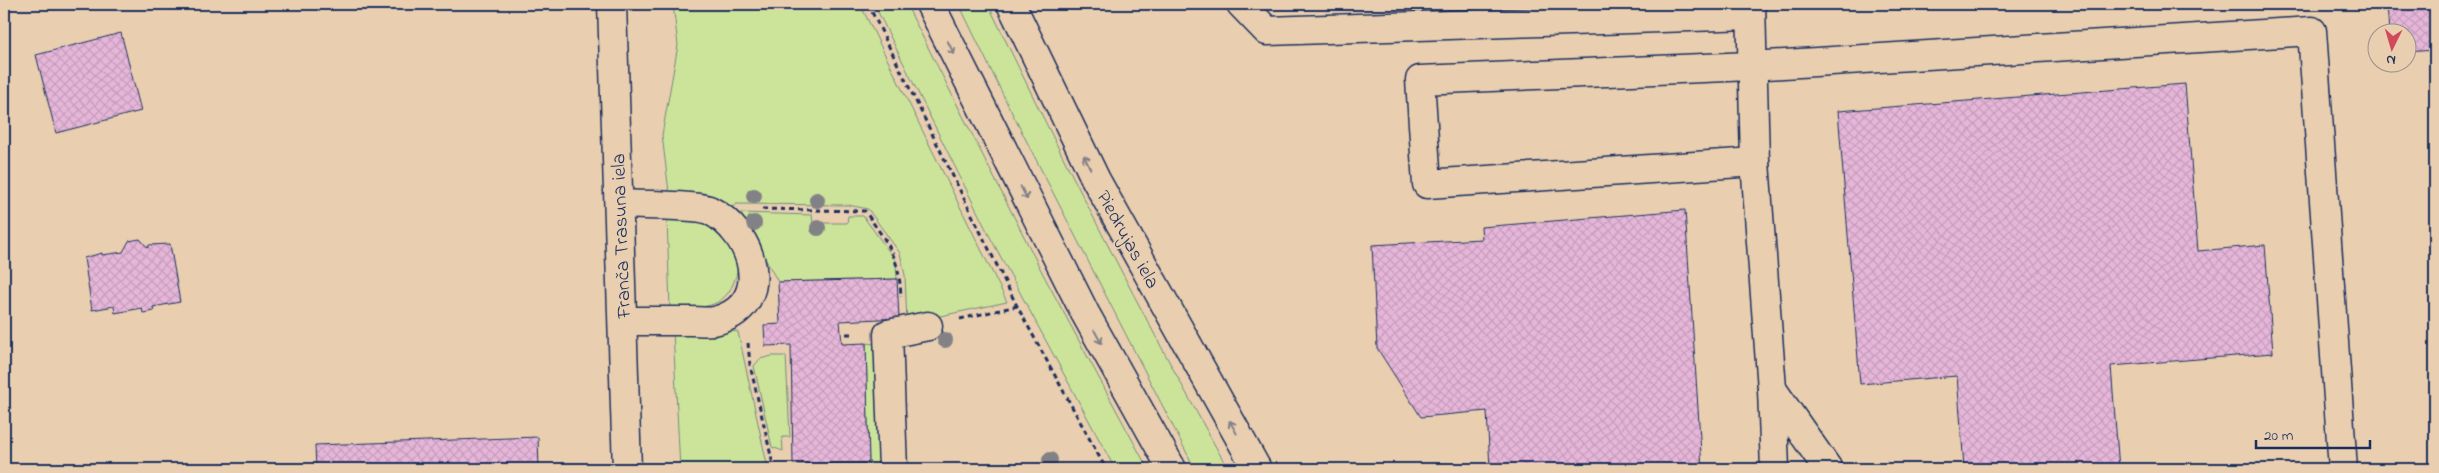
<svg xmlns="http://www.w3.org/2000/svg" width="2439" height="473" font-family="'Indie Flower',sans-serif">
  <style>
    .green { fill: #cce499; stroke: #748a7c }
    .building { fill: url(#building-cross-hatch); stroke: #1b2f5e }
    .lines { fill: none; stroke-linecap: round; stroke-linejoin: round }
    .minor-casing { stroke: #1b2f5e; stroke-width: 31 }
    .major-casing { stroke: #1b2f5e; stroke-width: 31 }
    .path { stroke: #1b2f5e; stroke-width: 3; stroke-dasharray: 5 4; stroke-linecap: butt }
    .minor { stroke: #e9cfb0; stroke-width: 28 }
    .major { stroke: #e9cfb0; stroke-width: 28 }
    .tree { fill: #828186 }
    .oneway { stroke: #827f87 }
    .labels { text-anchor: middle; stroke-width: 4; stroke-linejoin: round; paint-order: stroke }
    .street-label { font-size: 20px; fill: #1b2f5e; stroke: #e9cfb0 }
  </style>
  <defs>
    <pattern id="building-cross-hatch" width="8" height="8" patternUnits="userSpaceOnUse" patternTransform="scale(1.25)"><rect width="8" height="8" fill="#e6b6d8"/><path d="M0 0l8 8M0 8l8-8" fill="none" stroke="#c59dbc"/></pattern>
  </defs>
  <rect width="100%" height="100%" fill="#e9cfb0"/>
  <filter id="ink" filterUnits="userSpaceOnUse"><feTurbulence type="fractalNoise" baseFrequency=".02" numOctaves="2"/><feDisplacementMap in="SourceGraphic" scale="10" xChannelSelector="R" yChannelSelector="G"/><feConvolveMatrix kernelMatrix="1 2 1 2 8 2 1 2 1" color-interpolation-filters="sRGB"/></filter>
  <g filter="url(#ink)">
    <g class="green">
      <polygon points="673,4 860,4 1007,302 907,323 905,275 900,253 868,209 848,205 736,204 729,210 670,200 662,135 678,45"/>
      <polygon points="874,4 906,4 1044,276 1148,469 1115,469 989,235"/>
      <path d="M959,4h29c75,157 155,313 240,465h-33l-187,-364z"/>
      <polygon points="740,213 812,215 813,223 847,223 848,216 863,216 896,261 897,279 778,282 752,235 736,217"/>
      <path d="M667,217l46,5 26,38c-6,47 -28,49 -69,48z"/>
      <polygon points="711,328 738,332 768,469 680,469 673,331"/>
      <polygon points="866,343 874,344 877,350 882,458 875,469 835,469 835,466 869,465"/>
      <polygon points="772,356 786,356 790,437 782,437 783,451 772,447 754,366 760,359"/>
    </g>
    <g class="building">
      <polygon points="2387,4 2435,4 2435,50 2406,52 2406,32 2389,32"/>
      <polygon points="121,33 141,111 56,133 36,55"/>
      <polygon points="2185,84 2198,251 2265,245 2273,353 2111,366 2119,469 1994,469 1994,464 1964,467 1957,376 1860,384 1838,111"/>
      <polygon points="1685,210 1702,469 1490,469 1487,411 1421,417 1377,348 1372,245 1482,239 1481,227"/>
      <polygon points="140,239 148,248 149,245 170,244 180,302 153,307 154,311 143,313 142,308 115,313 114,306 92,310 84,258 102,253 102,255 123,252 129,241"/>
      <polygon points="897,279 899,318 840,321 842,344 866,343 869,463 793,464 791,345 765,346 764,325 780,324 778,282"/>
      <polygon points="538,437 539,469 316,469 315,445"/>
    </g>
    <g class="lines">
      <g class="minor-casing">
        <g id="minor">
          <polyline points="612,4 627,469"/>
          <polyline points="1241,4 1267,31 1751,15"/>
          <polyline points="1751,4 1755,162 1772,389 1775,469"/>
          <polyline points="1755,162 1427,184 1420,80 1751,66 2312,31 2343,469"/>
          <path d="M619,204c17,1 79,1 90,6 45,22 66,93 9,110 -8,3 -19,1 -27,1 -23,0 -46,0 -68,0"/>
          <polyline points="1772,389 1828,469"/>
          <polyline points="893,469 888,334 928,326"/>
        </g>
      </g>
      <g class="major-casing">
        <g id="major">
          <polyline points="930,4 1085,313 1172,469"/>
          <polyline points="1011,4 1096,180 1257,469"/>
        </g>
      </g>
      <g class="path">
        <polyline points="868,4 1017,306 1106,469"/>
        <path d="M762,209l103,2c23,34 34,42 36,86"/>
        <polyline points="960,319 1017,306"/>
        <polyline points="846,334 855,334"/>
        <polyline points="748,343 750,365 774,469"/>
      </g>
      <use href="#minor" class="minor"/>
      <use href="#major" class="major"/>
    </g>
    <g class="tree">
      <circle cx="754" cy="196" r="8"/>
      <circle cx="817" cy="200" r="8"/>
      <circle cx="754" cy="223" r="8"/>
      <circle cx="818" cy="228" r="8"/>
      <circle cx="945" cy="340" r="8"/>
      <circle cx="1050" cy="460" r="8"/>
    </g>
    <defs><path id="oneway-shaft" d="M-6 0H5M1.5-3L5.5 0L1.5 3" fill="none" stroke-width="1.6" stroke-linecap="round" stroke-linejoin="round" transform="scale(1.25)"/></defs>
    <g class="oneway">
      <use href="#oneway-shaft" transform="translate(951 48) rotate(64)"/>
      <use href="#oneway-shaft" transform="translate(1087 162) rotate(-116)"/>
      <use href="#oneway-shaft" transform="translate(1024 193) rotate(63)"/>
      <use href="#oneway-shaft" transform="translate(1098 337) rotate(61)"/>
      <use href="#oneway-shaft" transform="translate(1233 427) rotate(-119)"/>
    </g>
  </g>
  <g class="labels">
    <g class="street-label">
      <text transform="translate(620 236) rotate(-92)" y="7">Franča Trasuna iela</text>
      <text transform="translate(1129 239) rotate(61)" y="7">Piedrujas iela</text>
    </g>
  </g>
  <rect width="2439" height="473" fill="none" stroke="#e9cfb0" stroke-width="20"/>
  <rect x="10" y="10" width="2419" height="453" fill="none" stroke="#1b2f5e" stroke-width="2" filter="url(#ink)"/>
  <g transform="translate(2392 48) rotate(185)"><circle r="24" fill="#e9cfb0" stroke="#978f8f"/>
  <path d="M0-4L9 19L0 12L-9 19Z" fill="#d1495b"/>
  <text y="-8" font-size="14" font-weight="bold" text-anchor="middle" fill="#1b2f5e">N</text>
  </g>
  <path d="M2256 440v8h114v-8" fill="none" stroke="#1b2f5e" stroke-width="2.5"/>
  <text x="2264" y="440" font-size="15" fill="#1b2f5e" stroke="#e9cfb0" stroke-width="4" paint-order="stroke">20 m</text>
</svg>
